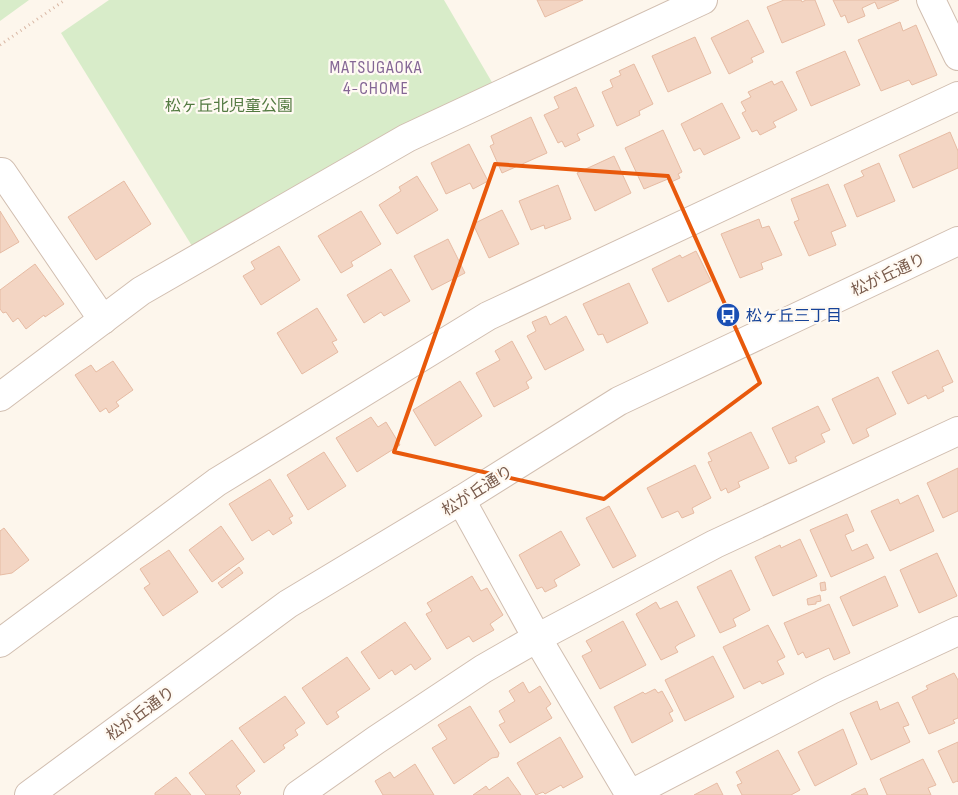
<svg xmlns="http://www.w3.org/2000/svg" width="958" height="795" font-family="'Sofia Sans Condensed','Noto Sans JP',sans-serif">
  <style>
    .green { fill: #d8ecc9 }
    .building { fill: #f3d5c3; stroke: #e6bba3 }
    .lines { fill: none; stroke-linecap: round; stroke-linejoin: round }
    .minor-casing { stroke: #d1beb0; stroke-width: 30 }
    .tertiary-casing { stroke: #d1beb0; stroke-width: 30 }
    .path { stroke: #d9b8a5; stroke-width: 3; stroke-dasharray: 1 4; stroke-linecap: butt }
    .minor { stroke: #fff; stroke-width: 28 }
    .tertiary { stroke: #fff; stroke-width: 28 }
    .marked { fill: none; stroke: #e8590c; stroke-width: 4; stroke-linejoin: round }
    .labels { text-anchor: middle; stroke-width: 4.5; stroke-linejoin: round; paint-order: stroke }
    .park-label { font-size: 16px; fill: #537a41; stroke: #fffaf3 }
    .street-label { font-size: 16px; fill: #7a5c4d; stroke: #fffaf3 }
    .transit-label { font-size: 16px; fill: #164399; stroke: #fffaf3; text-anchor: start }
    .neighbourhood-label { font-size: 18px; letter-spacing: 1px; fill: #846695; stroke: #fffaf3 }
  </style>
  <rect width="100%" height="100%" fill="#fdf6ec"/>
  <g class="green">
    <polygon points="0,0 29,0 0,21"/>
    <polygon points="109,0 444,0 493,84 192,246 61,33"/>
  </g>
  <g class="building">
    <polygon points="537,0 583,0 545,17"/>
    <polygon points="784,0 801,0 802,2 806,0 815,0 825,25 782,43 767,7"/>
    <polygon points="833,0 899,0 878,9 875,2 862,8 865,16 848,23 845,15 841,17"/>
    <polygon points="748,20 764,52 751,58 753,62 729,74 711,38"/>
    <polygon points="900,22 903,31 916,25 937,75 912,85 909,80 881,91 858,40"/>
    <polygon points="695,37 711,73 668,92 652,56"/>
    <polygon points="845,51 860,85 811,106 796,72"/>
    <polygon points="634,64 653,104 639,111 640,115 617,126 602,92 613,87 610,80 621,75 619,71"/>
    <polygon points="772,81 774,85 782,81 797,110 773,122 776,127 760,135 757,130 752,132 742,113 746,111 741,102 751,97 748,92"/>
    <polygon points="576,87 594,126 577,134 580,140 565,147 562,141 558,143 544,115 559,108 554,97"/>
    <polygon points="722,103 740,138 704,155 700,148 694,151 681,124"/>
    <polygon points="531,117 547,153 502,173 490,146 494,144 491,136"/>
    <polygon points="663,130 682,172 678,174 680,178 669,183 668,179 644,189 625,148"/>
    <polygon points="950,132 958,151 958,168 913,188 899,155"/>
    <polygon points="469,144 488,181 473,189 470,183 446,194 431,163"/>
    <polygon points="614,156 631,193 595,211 577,173"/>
    <polygon points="879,163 895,201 857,217 844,185 864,176 861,171"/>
    <polygon points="417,176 438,210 397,234 379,205 401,191 399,187"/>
    <polygon points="124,181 151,224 96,260 68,217"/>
    <polygon points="828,184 846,226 831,232 836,245 809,256 794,222 799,220 791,199"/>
    <polygon points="558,185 571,219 545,229 544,225 531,230 519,201"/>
    <polygon points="502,210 519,244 489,258 473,224"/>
    <polygon points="0,211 19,242 0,253"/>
    <polygon points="361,211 381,244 351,262 353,266 341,273 318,236"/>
    <polygon points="759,219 762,228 769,226 782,255 761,263 763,269 740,278 721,234"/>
    <polygon points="448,239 465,273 432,290 414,256"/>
    <polygon points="279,246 300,280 261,305 243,276 255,269 251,262"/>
    <polygon points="696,251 711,281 668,302 652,269 680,255 682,258"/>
    <polygon points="35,264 64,304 45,317 44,315 26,329 18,318 13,322 6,312 3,313 0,309 0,290"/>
    <polygon points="391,269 410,301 384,316 381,312 364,323 347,295"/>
    <polygon points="629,283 648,323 607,343 603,334 598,335 583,304"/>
    <polygon points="317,308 337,340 332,342 338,352 302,374 277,333"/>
    <polygon points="546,316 550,325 566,316 584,350 545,370 527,336 536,331 532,322"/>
    <polygon points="512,341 532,378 526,382 529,388 494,407 476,373 500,360 495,351"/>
    <polygon points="938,350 953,382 942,387 944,391 928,399 926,395 908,404 892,372"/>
    <polygon points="113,361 133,390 116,402 119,406 109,413 106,408 100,412 75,375 91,365 96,372"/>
    <polygon points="878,377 896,414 866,429 869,436 853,444 832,399"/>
    <polygon points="460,381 482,416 435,446 413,410"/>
    <polygon points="818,406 830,430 821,434 825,442 795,457 797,461 789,464 772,428"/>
    <polygon points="371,417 378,427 386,422 400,445 357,472 336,438"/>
    <polygon points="751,432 769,468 738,482 740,487 728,493 726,488 721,491 708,462 712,461 708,453"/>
    <polygon points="324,452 346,486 308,510 287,475"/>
    <polygon points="695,465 711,498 692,508 694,513 682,518 678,511 662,518 647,488"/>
    <polygon points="958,468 958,511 943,518 927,483"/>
    <polygon points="270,479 293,516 289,518 292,523 273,535 269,530 252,541 229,504"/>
    <polygon points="918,495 934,531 890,551 871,511 898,499 900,504"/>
    <polygon points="609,506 636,556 613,568 586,518"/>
    <polygon points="847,514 854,531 845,535 852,551 867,544 874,558 831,577 810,530"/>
    <polygon points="221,526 244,559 212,582 189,550"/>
    <polygon points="4,528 29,560 12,573 0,575 0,531"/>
    <polygon points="561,531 580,565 554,580 557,586 545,592 542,587 537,589 519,555"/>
    <polygon points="800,539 817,576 773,596 755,557 780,545 781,548"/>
    <polygon points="169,550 198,592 163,616 144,588 150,584 140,569"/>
    <polygon points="937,553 957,596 919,613 900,570"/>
    <polygon points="239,567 243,573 222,588 218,583"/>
    <polygon points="731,570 750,610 733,619 736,626 720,633 697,587"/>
    <polygon points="472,576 481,591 487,588 503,615 490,624 494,630 473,642 469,636 447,649 426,614 432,611 427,603"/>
    <polygon points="885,576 898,606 853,626 840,597"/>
    <polygon points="825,582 826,590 821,591 820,583"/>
    <polygon points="820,595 821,601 816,602 816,604 808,605 807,599"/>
    <polygon points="677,601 695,636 679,644 675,647 678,652 661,660 636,614 656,602 660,609"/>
    <polygon points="829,604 850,653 834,660 829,648 806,658 803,652 798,655 784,623"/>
    <polygon points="623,621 646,665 600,689 582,656 592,651 586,641"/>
    <polygon points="405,622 431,659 415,670 411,664 395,675 392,670 379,679 361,652"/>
    <polygon points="768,625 785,657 777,661 784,674 762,684 760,681 744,689 723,647"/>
    <polygon points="713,656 734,697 685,721 665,680"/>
    <polygon points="347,657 370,689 336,712 339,717 327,725 302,688"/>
    <polygon points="954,673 958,680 958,718 953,720 955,723 929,734 912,697 928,689 926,686"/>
    <polygon points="523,682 529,693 540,686 551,704 546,708 552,718 510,743 499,725 505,722 499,711 515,701 509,691"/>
    <polygon points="655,689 658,693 662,691 673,711 669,713 673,721 632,743 614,707 643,692 645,694"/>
    <polygon points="285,696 305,723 295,730 298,735 283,745 285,748 264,763 239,728"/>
    <polygon points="877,701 880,710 898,702 909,725 903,727 910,742 871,760 850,713"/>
    <polygon points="470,706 499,753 498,757 492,758 454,784 432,748 447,739 438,725"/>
    <polygon points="843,729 857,764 815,786 798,752"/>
    <polygon points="560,737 583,777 563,788 561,785 545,794 543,792 536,795 517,763"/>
    <polygon points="232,740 255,771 236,786 241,793 239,795 206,795 189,773"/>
    <polygon points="958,742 958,782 957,781 953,783 938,751"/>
    <polygon points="778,750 800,790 791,795 742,795 737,785 742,783 736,772"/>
    <polygon points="923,759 936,785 928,788 931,795 887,795 880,779"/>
    <polygon points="415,764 434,795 383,795 375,781 390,772 394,778"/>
    <polygon points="176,777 191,795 155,795 155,793"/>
    <polygon points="508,777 521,795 473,795 486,786 489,790"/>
    <polygon points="717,783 723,795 694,795"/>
    <polygon points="865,788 868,795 851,795"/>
  </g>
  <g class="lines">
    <g class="minor-casing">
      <g id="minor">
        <polyline points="931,0 958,56"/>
        <polyline points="0,173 2,172 103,320"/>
        <polyline points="0,397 141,291 407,138 703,0"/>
        <polyline points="461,500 537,638 630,795"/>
        <polyline points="0,643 217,482 488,316 958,96"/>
        <polyline points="298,795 376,740 483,669 537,638 715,544 958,431"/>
        <polyline points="629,795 831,690 958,631"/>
      </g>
    </g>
    <g class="tertiary-casing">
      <polyline id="tertiary" points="29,795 288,604 461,500 619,401 958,241"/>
    </g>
    <polyline class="path" points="0,45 65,0"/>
    <use href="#minor" class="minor"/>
    <use href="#tertiary" class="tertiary"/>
  </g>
  <path class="marked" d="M495,164l173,12 92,207 -156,116 -210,-47z"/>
  <defs>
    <g id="bus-disc" transform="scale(1.25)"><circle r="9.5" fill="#1a4fb4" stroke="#fffaf3"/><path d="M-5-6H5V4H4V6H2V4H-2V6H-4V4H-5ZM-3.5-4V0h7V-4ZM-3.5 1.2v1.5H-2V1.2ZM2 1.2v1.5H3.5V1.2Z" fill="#fff"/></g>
  </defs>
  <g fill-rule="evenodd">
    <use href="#bus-disc" x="728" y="315"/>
  </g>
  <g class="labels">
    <g class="park-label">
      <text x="229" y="111">松ヶ丘北児童公園</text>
    </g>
    <g class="street-label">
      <text transform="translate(888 274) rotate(-25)" y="6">松が丘通り</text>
      <text transform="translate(477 490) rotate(-32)" y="6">松が丘通り</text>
      <text transform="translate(140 713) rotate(-36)" y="6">松が丘通り</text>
    </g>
    <g class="transit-label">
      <text x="746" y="321">松ヶ丘三丁目</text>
    </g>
    <g class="neighbourhood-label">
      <text x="376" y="73">MATSUGAOKA<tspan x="376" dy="21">4-CHOME</tspan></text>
    </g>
  </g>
</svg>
